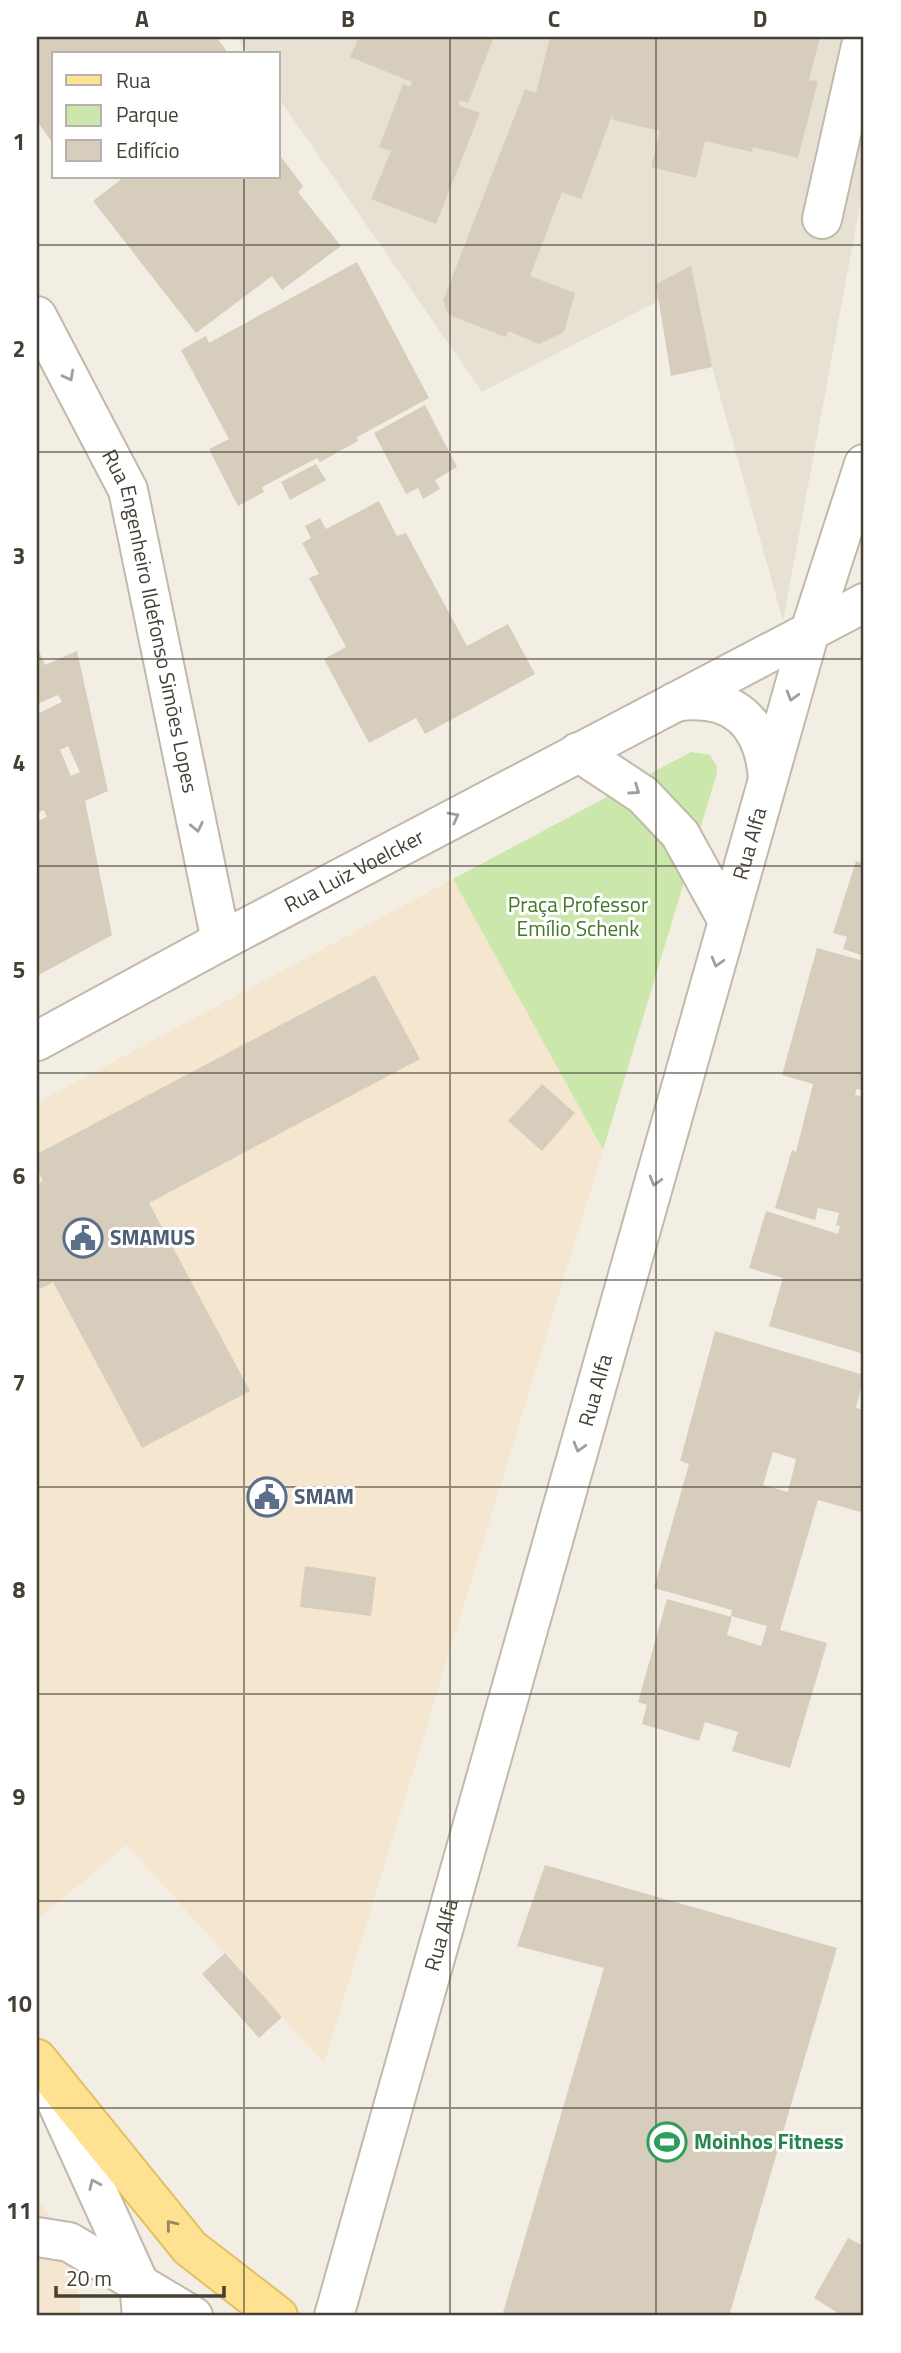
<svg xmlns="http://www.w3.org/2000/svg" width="901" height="2353" font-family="'Titillium Web',sans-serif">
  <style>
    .residential { fill: #e6e1d2 }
    .commercial { fill: #f5e6cf }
    .green { fill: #cce7ac }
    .building { fill: #d7cdbd; fill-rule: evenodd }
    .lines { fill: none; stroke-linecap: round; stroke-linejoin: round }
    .minor-casing { stroke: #c1b9aa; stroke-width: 42 }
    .major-casing { stroke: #e4bf61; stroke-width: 42 }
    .minor { stroke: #fff; stroke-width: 38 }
    .major { stroke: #ffe291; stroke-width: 38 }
    .oneway { stroke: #a29f9a }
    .oneway2 { stroke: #99885e }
    .grid { fill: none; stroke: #453f34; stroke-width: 2; stroke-opacity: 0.55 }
    .labels { text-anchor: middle; stroke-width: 6; stroke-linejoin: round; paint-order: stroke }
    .street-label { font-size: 21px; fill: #453f34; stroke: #fff }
    .park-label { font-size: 21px; fill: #447627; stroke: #fff }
    .service-label { font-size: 21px; font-weight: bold; fill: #4e5e75; stroke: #fff; text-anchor: start }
    .leisure-label { font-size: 21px; font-weight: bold; fill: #27864d; stroke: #fff; text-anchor: start }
    .neatline { fill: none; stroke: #453f34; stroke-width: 2.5 }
    .grid-label { font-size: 23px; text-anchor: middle; font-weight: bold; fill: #453f34 }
  </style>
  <rect width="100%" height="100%" fill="#f2eee4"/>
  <polygon class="residential" points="236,37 864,37 864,183 783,621 689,285 482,392 278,97 278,54 249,54"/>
  <g class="commercial">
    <polygon points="453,879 603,1150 324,2063 127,1845 37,1919 37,1103"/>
    <polygon points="37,2198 69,2242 82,2316 37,2316"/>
  </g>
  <polygon class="green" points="691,752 710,755 717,766 717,773 603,1150 453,879"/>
  <g class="building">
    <polygon points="37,37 216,37 229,54 54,54 54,145 37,121"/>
    <polygon points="359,37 494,37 468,103 460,100 458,105 480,113 436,224 371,199 391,151 379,147 403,84 410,87 412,82 350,57"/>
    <polygon points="550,37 820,37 809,80 818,81 798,158 753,147 752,152 705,141 696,178 651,167 660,131 613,120 612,115 581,199 562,192 530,276 575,293 564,332 539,344 508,331 506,337 449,315 443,301 525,89 536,93"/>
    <polygon points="278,153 303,186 298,192 341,246 282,290 272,276 196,333 93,201 124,177 278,177"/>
    <polygon points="357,262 429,398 357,437 358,441 320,462 317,458 262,487 264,492 238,506 209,449 229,439 181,350 206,336 209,343"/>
    <polygon points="691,266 712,367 671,376 656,284"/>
    <polygon points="425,405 457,467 435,480 440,489 423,499 418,488 406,494 374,433"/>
    <polygon points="316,464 326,480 290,500 281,482"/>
    <polygon points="379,501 397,536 406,533 467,646 508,624 535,674 425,734 416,718 369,743 324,659 346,647 309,578 319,574 302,543 311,538 305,526 320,518 326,529"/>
    <path d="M37,647l8,18 32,-14 31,140 -23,10 27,134 -75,41v-155l10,-4 -3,-7 -7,3v-99l25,-12 -4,-7 -21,9zM68,746l12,26 -9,4 -11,-26z"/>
    <polygon points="856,861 864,864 864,956 843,949 847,937 833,933"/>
    <polygon points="817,948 864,961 864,1091 856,1089 855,1095 864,1097 864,1354 769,1326 783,1278 749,1268 766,1211 838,1234 840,1226 836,1225 839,1213 818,1208 815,1220 775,1208 792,1150 796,1152 813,1084 782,1075"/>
    <polygon points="375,975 420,1059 149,1203 250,1391 142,1448 53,1282 40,1289 37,1283 37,1184 43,1181 37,1169 37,1154"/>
    <polygon points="542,1084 575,1113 542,1151 508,1121"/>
    <path d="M715,1331l149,44 -8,33 8,2v103l-46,-13 -38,130 47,13 -37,125 -58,-17 6,-19 -33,-10 -6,19 -57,-17 5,-19 -9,-3 29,-103 65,18 -5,18 34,11 6,-20 -36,-10 1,-6 -78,-22 35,-124 -9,-3zM773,1452l23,7 -8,33 -25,-7z"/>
    <polygon points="305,1566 376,1577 371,1616 300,1607"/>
    <polygon points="545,1865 837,1948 729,2316 502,2316 604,1968 517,1946"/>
    <polygon points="225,1953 282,2017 259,2038 202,1974"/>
    <polygon points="848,2238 864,2246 864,2316 843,2316 814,2298"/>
  </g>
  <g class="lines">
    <g class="minor-casing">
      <g id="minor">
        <polyline points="822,219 863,37"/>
        <path id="s1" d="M37,316l91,174 93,451"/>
        <path d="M675,702c58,-9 89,20 93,77"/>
        <polyline points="578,752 643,795 680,834 728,921"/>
        <path id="s2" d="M37,1041l184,-100 643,-338"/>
        <polyline points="48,2083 139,2283 142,2316"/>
        <polyline points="37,2237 69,2242 193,2316"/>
        <path id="s3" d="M334,2316l476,-1685 54,-167"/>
      </g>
    </g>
    <g class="major-casing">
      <polyline id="major" points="37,2059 190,2248 278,2316"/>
    </g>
    <use href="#minor" class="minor"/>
    <use href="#major" class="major"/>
  </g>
  <defs><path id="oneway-chevron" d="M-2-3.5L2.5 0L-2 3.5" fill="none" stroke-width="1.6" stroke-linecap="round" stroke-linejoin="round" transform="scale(1.75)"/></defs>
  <g class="oneway">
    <use href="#oneway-chevron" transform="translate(69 376) rotate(62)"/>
    <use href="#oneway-chevron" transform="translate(792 696) rotate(106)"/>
    <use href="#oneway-chevron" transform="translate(635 790) rotate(35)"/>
    <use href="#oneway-chevron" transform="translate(454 817) rotate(-28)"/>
    <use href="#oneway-chevron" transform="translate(197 827) rotate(78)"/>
    <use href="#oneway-chevron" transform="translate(717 962) rotate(106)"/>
    <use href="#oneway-chevron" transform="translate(655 1181) rotate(106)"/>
    <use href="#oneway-chevron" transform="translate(579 1447) rotate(106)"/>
    <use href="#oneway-chevron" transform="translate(94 2184) rotate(-114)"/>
  </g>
  <use class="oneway2" href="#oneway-chevron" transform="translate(171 2225) rotate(-129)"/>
  <path class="grid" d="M244,37v17M450,37v2279M656,37v2279M244,177v2139M37,245h827M37,452h827M37,659h827M37,866h827M37,1073h827M37,1280h827M37,1487h827M37,1694h827M37,1901h827M37,2108h827"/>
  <defs>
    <g id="civic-ring" transform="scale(2.0125)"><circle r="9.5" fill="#fff" stroke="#5c6f8a" stroke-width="1.5"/><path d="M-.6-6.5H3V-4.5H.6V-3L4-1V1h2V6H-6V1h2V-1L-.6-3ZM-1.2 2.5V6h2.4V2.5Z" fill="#5c6f8a"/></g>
    <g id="stadium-ring" transform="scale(2.0125)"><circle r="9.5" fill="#fff" stroke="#2e9e5b" stroke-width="1.5"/><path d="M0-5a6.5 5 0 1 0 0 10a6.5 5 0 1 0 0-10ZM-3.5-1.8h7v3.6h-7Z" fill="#2e9e5b"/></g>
  </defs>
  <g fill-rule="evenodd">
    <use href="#civic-ring" x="83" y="1238"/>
    <use href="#civic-ring" x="267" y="1497"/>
    <use href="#stadium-ring" x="667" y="2142"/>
  </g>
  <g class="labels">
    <g class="street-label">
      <text dy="7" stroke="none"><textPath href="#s1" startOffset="329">Rua Engenheiro Ildefonso Simões Lopes</textPath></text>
      <text dy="7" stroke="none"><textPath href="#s3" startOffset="1530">Rua Alfa</textPath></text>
      <text dy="7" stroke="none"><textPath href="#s2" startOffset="360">Rua Luiz Voelcker</textPath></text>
      <text dy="7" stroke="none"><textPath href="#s3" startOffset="962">Rua Alfa</textPath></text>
      <text dy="7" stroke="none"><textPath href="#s3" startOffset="396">Rua Alfa</textPath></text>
    </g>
    <g class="park-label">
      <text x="578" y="912">Praça Professor<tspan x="578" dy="24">Emílio Schenk</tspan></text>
    </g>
    <g class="service-label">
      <text x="110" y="1245">SMAMUS</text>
      <text x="294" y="1504">SMAM</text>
    </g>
    <g class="leisure-label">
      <text x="694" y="2149">Moinhos Fitness</text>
    </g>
  </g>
  <rect width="901" height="2353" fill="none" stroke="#ffffff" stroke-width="77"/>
  <rect x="52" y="52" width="228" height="126" fill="#ffffff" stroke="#b5b2ae" stroke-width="2"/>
  <rect x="66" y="75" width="35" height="10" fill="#ffe291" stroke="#b5b2ae" stroke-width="2"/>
  <text x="116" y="88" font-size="21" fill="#453f34">Rua</text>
  <rect x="66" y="105" width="35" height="21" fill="#cce7ac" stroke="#b5b2ae" stroke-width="2"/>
  <text x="116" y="122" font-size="21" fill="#453f34">Parque</text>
  <rect x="66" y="140" width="35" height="21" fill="#d7cdbd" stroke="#b5b2ae" stroke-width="2"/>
  <text x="116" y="158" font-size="21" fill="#453f34">Edifício</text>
  <path d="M56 2286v10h168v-10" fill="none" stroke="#453f34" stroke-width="3.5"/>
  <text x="66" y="2286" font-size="21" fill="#453f34" stroke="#ffffff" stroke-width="5" paint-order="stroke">20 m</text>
  <rect x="38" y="38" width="824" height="2276" class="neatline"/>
  <g class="grid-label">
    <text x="142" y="27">A</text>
    <text x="348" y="27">B</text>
    <text x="554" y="27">C</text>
    <text x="760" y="27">D</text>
    <text x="19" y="150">1</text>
    <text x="19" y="357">2</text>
    <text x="19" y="564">3</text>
    <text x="19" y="771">4</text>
    <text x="19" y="978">5</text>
    <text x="19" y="1184">6</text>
    <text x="19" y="1391">7</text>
    <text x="19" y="1598">8</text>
    <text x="19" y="1805">9</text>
    <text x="19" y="2012">10</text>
    <text x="19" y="2219">11</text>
  </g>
</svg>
